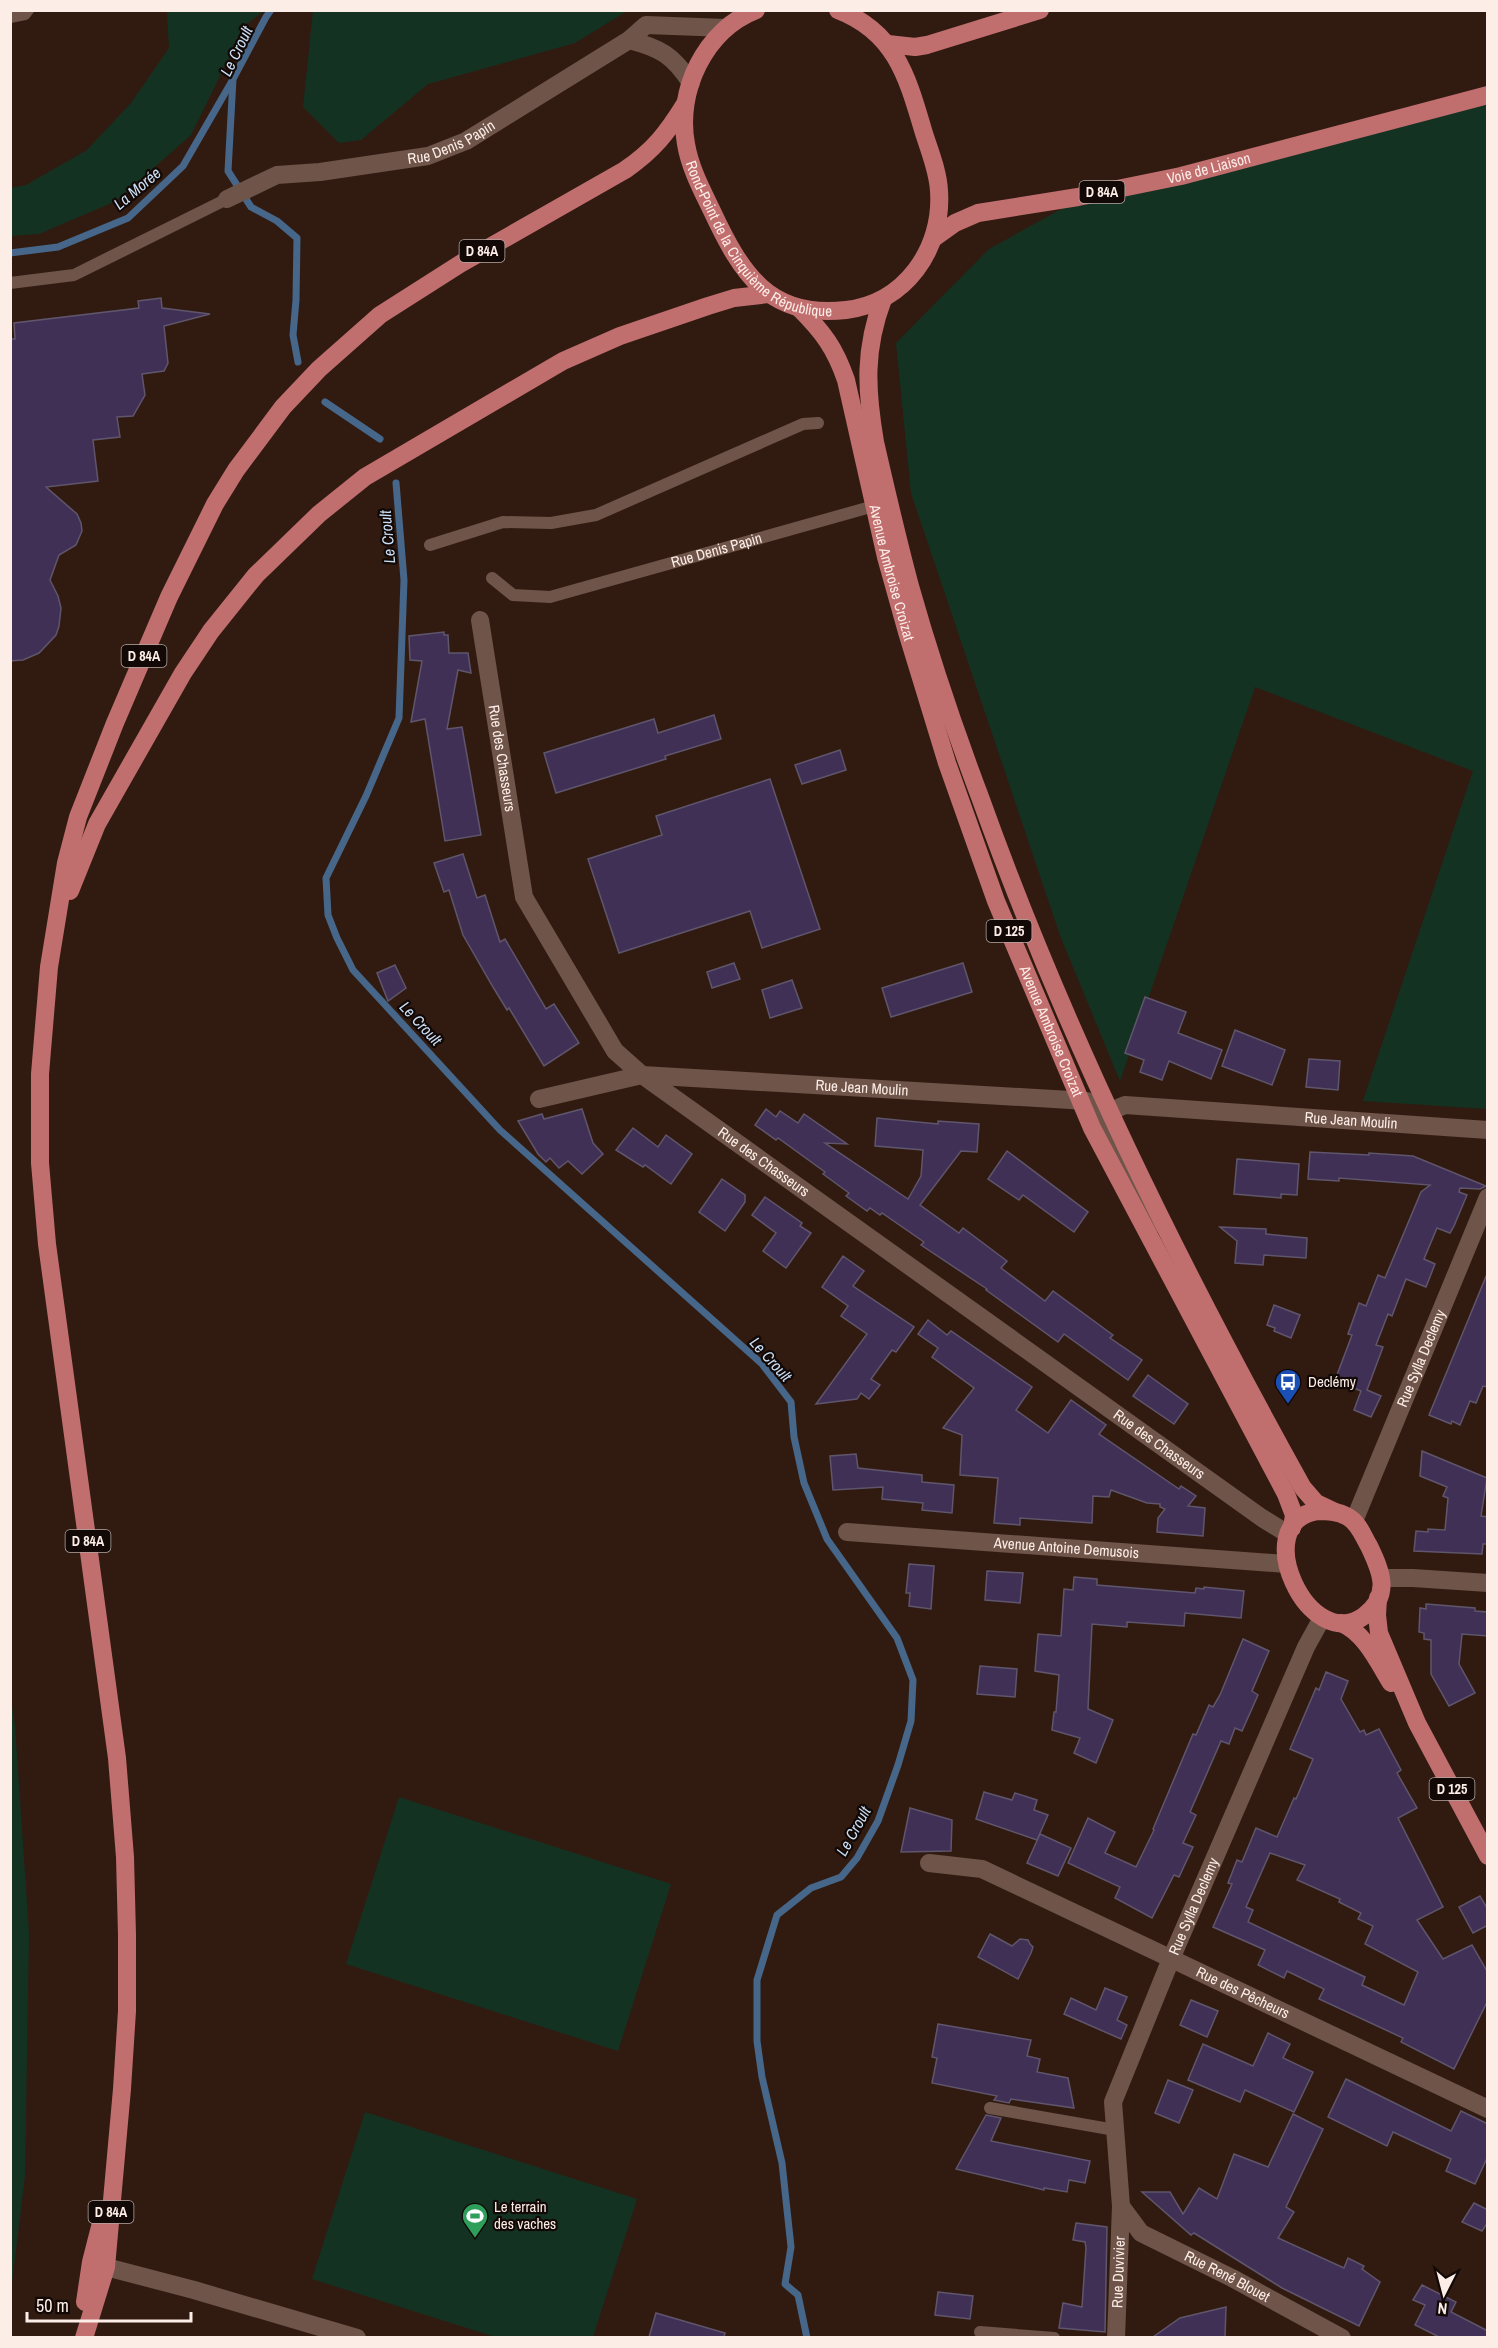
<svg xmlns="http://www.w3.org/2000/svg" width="1498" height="2348" font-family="'Archivo Narrow',sans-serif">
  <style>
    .green { fill: #143222 }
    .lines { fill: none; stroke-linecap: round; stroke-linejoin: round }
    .stream { stroke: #466789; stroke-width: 7 }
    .building { fill: #413055; stroke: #5f556c; stroke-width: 1.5; fill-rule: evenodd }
    .lane { stroke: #6e5449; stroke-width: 12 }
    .street { stroke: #6e5449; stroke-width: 18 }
    .primary { stroke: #c16e6f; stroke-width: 18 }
    .labels { text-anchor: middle; stroke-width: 4.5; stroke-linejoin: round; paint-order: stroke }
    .shield { fill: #120805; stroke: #b6a8a3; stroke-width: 1.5 }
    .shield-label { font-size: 14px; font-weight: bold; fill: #fdede7 }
    .street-label { font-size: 15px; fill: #fdede7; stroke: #120805 }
    .poi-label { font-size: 15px; fill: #fdede7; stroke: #120805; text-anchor: start }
    .water-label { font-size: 16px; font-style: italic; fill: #cadff6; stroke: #120805 }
  </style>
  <rect width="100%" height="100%" fill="#311b11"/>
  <g class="green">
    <polygon points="170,11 264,11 245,25 191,135 116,201 39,234 11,236 11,188 26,185 87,150 131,103 169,48 167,13"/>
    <polygon points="313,11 313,10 627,11 575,43 428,84 361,140 339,143 303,107"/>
    <polygon points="1487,90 1487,1109 1363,1101 1473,771 1255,687 1120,1081 1061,938 911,493 896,343 989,249 1085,196"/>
    <polygon points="11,1698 15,1725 29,1934 25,2176 11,2291"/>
    <polygon points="399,1797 671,1884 618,2051 346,1964"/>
    <polygon points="365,2112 637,2199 593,2337 495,2337 312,2279"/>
  </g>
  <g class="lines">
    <g class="stream">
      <polyline points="271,10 266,17 233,79 228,171 251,207 277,221 297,238 296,300 293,335 298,362"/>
      <polyline points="10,253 58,247 128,218 183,166 232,81"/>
      <polyline points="325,402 380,439"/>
      <polyline points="396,483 404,580 399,718 366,796 326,878 328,915 337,938 353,970 500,1130 762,1364 791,1402 794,1437 804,1483 827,1539 897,1638 913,1680 911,1721 898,1765 878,1821 857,1858 841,1877 811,1888 777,1915 757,1980 757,2041 762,2077 782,2163 791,2247 785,2284 798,2295 807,2338"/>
    </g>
  </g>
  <g class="building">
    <polygon points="161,298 162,308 210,314 164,326 168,363 164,371 142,374 145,395 133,416 117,417 120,437 93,440 98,481 46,487 77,514 81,523 82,531 76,545 59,555 50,580 58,596 61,608 59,626 56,635 39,653 23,660 10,661 10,339 15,339 14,323 139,308 138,301"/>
    <polygon points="444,632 444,635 448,635 449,653 468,653 471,673 458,670 447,729 462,727 481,835 445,841 425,719 411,722 422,661 410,660 409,636"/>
    <polygon points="714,715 721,739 665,756 666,759 556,793 544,753 654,719 658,733"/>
    <polygon points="840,750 846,770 802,784 795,765"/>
    <polygon points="770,779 820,929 762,948 750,911 619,953 588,859 662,835 656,816"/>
    <polygon points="463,854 477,898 485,895 500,942 505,939 546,1009 554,1004 579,1043 544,1066 509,1008 507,1010 493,987 463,935 449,890 444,892 434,863"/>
    <polygon points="734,963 740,979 712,988 707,972"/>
    <polygon points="963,963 972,992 891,1017 882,988"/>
    <polygon points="395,965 406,988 388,1001 377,973"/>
    <polygon points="792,980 802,1008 770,1018 762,990"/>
    <polygon points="1145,997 1186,1012 1178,1033 1222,1050 1211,1079 1169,1061 1162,1080 1140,1072 1144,1060 1125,1053"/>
    <polygon points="1235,1030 1285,1050 1272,1085 1222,1066"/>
    <polygon points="1309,1059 1340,1061 1338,1090 1306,1087"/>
    <polygon points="582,1109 593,1143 603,1154 582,1174 568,1161 559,1168 550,1158 546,1162 538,1154 518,1121 542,1114 544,1119"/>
    <polygon points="766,1109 776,1117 780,1111 798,1123 804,1114 847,1144 825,1143 908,1199 921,1176 923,1150 875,1146 877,1118 938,1124 938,1121 979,1124 977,1152 961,1151 920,1205 959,1233 963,1228 1007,1261 1001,1268 1045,1301 1053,1291 1113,1335 1110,1338 1142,1360 1128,1380 1064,1334 1058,1342 986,1290 987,1289 921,1245 924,1242 882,1213 880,1215 870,1208 867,1211 846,1196 849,1193 823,1174 825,1172 778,1138 776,1140 755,1125"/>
    <polygon points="633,1128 658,1147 666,1135 692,1154 671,1184 645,1165 643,1167 616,1150"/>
    <polygon points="1007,1151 1088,1212 1074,1232 1023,1195 1019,1200 988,1179"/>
    <polygon points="1310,1152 1369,1155 1369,1153 1413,1156 1486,1186 1480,1189 1460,1188 1459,1192 1467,1195 1454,1226 1450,1233 1437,1228 1424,1259 1435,1264 1426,1287 1406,1279 1392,1316 1388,1314 1376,1345 1383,1347 1367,1390 1381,1396 1371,1417 1354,1410 1361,1391 1335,1380 1352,1335 1348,1334 1359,1303 1366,1306 1378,1275 1385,1278 1421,1192 1430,1185 1339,1178 1339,1181 1308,1179"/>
    <polygon points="1237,1159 1299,1164 1297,1195 1281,1194 1281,1198 1234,1194"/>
    <polygon points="722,1179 745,1195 745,1202 725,1231 699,1212"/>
    <polygon points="765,1197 802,1223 800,1226 811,1233 786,1268 763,1251 776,1233 752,1215"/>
    <polygon points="1220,1227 1266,1229 1266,1234 1307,1238 1306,1258 1264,1255 1263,1265 1235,1263 1237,1241"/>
    <polygon points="843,1256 864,1271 853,1286 914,1327 896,1352 892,1350 871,1379 880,1385 869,1399 861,1393 857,1399 816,1404 867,1334 841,1316 848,1306 822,1287"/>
    <polygon points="1487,1274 1488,1387 1483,1386 1476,1403 1470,1401 1460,1425 1452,1421 1451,1424 1429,1415"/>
    <polygon points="1274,1305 1300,1315 1291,1338 1274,1331 1275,1328 1267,1325"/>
    <polygon points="928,1320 947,1335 951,1331 1032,1387 1016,1410 1048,1433 1071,1400 1106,1425 1099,1434 1179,1489 1181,1486 1196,1496 1188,1506 1205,1508 1203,1536 1157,1532 1158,1518 1165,1509 1160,1507 1160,1504 1147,1503 1111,1490 1109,1497 1093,1496 1092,1523 1020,1518 1020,1525 994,1523 998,1478 960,1475 962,1435 943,1428 974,1388 932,1357 938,1348 918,1334"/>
    <polygon points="1148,1375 1188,1404 1174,1424 1133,1396"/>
    <polygon points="1422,1451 1487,1478 1481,1516 1488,1517 1488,1544 1483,1544 1482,1554 1414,1551 1416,1531 1428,1532 1428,1529 1445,1530 1448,1498 1443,1496 1447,1487 1420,1476"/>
    <polygon points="856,1454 858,1468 922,1475 922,1482 954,1485 952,1513 922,1510 923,1503 882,1499 883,1487 833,1490 830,1456"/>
    <polygon points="909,1564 934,1566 931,1609 909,1606 910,1593 906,1593"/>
    <polygon points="987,1571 1023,1573 1020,1603 985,1600"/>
    <polygon points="1074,1577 1097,1579 1097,1585 1195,1593 1196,1588 1204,1589 1204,1587 1244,1591 1241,1618 1185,1613 1184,1626 1127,1622 1127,1627 1092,1624 1088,1709 1113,1720 1096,1763 1074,1753 1080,1738 1052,1730 1054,1712 1056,1712 1059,1675 1035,1671 1038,1634 1061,1636 1064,1589 1073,1590"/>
    <polygon points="1426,1604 1475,1608 1475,1611 1488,1612 1488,1636 1462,1634 1459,1664 1475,1693 1449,1706 1431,1674 1431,1640 1424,1639 1424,1633 1419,1632 1420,1608 1426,1609"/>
    <polygon points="1243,1639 1269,1651 1252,1691 1258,1695 1242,1731 1235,1728 1229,1744 1221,1741 1190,1812 1196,1815 1183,1843 1193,1847 1179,1877 1174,1875 1152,1918 1115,1898 1120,1887 1068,1863 1088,1818 1115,1832 1105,1853 1136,1867 1154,1830 1153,1829 1193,1734 1196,1735 1209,1705 1213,1707 1220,1695"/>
    <polygon points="980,1666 1017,1669 1015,1697 977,1694"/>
    <path d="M1326,1672l22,9 -7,18 19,33 4,-2 2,5 13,-6 22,41 -4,3 20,35 -19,10 45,89 -26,13 26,39 29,-14 16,28v27l-34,69 -53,-27 2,-4 -84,-39 5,-10 -37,-18 -3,7 -26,-13 7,-15 -52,-23 19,-43 -4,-1 9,-23 5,2 14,-34 21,9 17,-39 2,1 17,-40 -23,-10 26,-61 3,2zM1270,1853l35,12 -8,15 43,19 -1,3 22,11 -3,6 15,7 -8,18 53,28 -14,33 -42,-20 3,-8 -117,-55 5,-12 -7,-3z"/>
    <polygon points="984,1792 1012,1800 1015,1793 1037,1800 1034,1810 1048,1815 1037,1840 976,1819"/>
    <polygon points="910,1808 952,1820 951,1851 901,1852"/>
    <polygon points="1040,1834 1071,1848 1058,1876 1027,1863"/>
    <polygon points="1480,1896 1488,1910 1488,1925 1473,1933 1459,1907"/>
    <polygon points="990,1934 1012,1946 1020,1939 1028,1940 1030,1944 1033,1947 1031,1953 1018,1979 978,1957"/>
    <polygon points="1105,1988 1127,1997 1117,2020 1127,2025 1121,2039 1064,2014 1071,1998 1096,2010"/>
    <polygon points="1191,2000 1218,2011 1207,2037 1180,2025"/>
    <polygon points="938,2024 1031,2040 1027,2056 1040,2059 1037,2072 1068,2078 1074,2108 1011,2099 1009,2103 994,2100 997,2096 932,2083 937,2058 932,2057"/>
    <polygon points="1268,2033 1290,2044 1283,2058 1313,2072 1294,2112 1245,2090 1240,2102 1188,2080 1203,2044 1253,2066"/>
    <polygon points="1346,2079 1451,2131 1461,2111 1488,2124 1488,2156 1475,2184 1446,2171 1451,2159 1393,2132 1387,2146 1328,2117"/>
    <polygon points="1168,2080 1193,2090 1179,2123 1155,2113"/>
    <polygon points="1293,2114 1323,2129 1286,2207 1294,2212 1278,2238 1344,2268 1348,2258 1364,2266 1362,2269 1380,2282 1359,2326 1282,2288 1194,2233 1191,2235 1142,2192 1170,2192 1183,2214 1199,2188 1217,2199 1234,2154 1268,2167"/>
    <polygon points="986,2115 1001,2118 991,2141 1090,2161 1085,2183 1069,2180 1067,2192 1044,2188 1044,2190 956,2169"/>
    <polygon points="1474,2203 1488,2210 1488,2222 1482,2231 1462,2222"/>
    <polygon points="1076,2223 1107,2227 1105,2332 1059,2328 1063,2303 1082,2307 1086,2248 1085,2242 1073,2240"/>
    <polygon points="1422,2285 1456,2302 1451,2312 1488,2331 1488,2337 1439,2337 1415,2325 1425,2305 1413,2300"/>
    <polygon points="938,2292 973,2296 970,2319 935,2315"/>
    <polygon points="1226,2307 1225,2337 1153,2337 1180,2318"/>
    <polygon points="656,2313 725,2333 724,2337 649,2337"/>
  </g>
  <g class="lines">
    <g class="lane">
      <polyline points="10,17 25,14 28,10"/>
      <polyline points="10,283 74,275 227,199"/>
      <polyline points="430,545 503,522 551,523 596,515 803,424 818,423"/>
      <path id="s1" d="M492,578l21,17 37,2 324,-91"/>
      <polyline points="990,2108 1115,2130"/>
      <polyline points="980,2332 1054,2338"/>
    </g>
    <g class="street">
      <path d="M629,40c31,8 44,15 62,43"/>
      <path id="s2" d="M227,199l50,-24 43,-3 108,-16 38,-15 163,-101 17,-15 80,3"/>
      <path id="s3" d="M480,620l44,277 91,154 27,24 620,443 26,16"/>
      <path id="s4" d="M539,1099l103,-24 445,26 7,7 13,31 39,72 5,6 13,8"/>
      <path id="s5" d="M1109,1112l16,-7 363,25"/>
      <path id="s6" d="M1354,1521l134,-324"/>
      <path id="s7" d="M847,1532l439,32"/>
      <polyline points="1382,1578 1413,1578 1488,1583"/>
      <path id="s8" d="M929,1863l53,6 506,240"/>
      <path id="s9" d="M1121,2206l20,27 91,45 110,60"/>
      <polyline points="106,2267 194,2290 357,2338"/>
      <path id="s10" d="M1116,2338l5,-132 -8,-104 58,-143 135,-312 16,-29"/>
    </g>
    <g class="primary">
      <path id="s11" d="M756,10c-51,20 -80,81 -70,134 4,24 16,46 26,67 29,62 57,108 134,99 59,-7 97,-61 93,-119 -1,-21 -10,-41 -16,-61 -16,-54 -28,-98 -85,-120"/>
      <polyline points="888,44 915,47 927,45 1040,10"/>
      <path id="s12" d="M934,238l21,-15 23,-10 100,-16 103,-21 307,-81"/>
      <path d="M883,299c-19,50 -17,90 -8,143 11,48 22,96 35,144 20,71 44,142 70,211 86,240 199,468 323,691l13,15 19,9"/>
      <path id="s13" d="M799,308c24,24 36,40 47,72l40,177 21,75 40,131 49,138 96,227 194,366 8,21 -2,13"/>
      <polyline points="70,891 97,824 183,673 211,631 256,575 319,514 365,477 563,361 620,336 708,306 734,298 769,294"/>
      <path d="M1317,1511c10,0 21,0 31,6 11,6 15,19 21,29 12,25 23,49 -5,70 -55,40 -117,-94 -47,-105z"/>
      <polyline points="1378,1598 1377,1615 1379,1633 1417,1723 1488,1856"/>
      <path d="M1341,1623c24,10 37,39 50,60"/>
      <polyline points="85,2302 91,2262 101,2223"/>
      <path d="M84,2338l22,-71 16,-178 5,-78v-76l-2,-78 -8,-99 -70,-514 -7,-81v-89l9,-107 17,-104 12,-46 37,-94 54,-126 46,-93 21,-34 47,-63 36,-38 61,-54 80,-51 165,-94c29,-20 42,-37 60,-66"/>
    </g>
  </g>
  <defs>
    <g id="bus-pin" transform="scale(1.35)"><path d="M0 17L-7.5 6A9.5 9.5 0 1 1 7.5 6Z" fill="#1a4fb4" stroke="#120805"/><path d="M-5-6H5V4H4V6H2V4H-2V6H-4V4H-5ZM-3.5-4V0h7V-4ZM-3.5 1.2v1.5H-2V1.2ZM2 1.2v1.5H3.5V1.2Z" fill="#fff"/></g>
    <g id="stadium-pin" transform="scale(1.35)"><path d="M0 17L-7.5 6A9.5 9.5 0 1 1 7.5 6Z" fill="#2e9e5b" stroke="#120805"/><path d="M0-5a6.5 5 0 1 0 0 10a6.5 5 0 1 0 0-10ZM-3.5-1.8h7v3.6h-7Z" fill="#fff"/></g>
  </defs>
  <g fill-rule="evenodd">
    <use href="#bus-pin" x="1288" y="1382"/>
    <use href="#stadium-pin" x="475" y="2216"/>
  </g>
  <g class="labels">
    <g class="shield">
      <rect x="1079.5" y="181" width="45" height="22" rx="4.5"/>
      <rect x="459.5" y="240" width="45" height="22" rx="4.5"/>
      <rect x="121.5" y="645" width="45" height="22" rx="4.5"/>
      <rect x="986.5" y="920" width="45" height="22" rx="4.5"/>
      <rect x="65.5" y="1530" width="45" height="22" rx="4.5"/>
      <rect x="1429.5" y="1778" width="45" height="22" rx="4.5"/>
      <rect x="88.5" y="2201" width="45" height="22" rx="4.5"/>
    </g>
    <g class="shield-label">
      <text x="1102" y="197">D 84A</text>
      <text x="482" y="256">D 84A</text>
      <text x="144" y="661">D 84A</text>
      <text x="1009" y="936">D 125</text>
      <text x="88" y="1546">D 84A</text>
      <text x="1452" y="1794">D 125</text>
      <text x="111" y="2217">D 84A</text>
    </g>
    <g class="street-label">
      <text dy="5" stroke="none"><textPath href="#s2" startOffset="234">Rue Denis Papin</textPath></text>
      <text dy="5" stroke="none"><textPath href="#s12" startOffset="286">Voie de Liaison</textPath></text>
      <text dy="5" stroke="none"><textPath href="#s11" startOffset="292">Rond-Point de la Cinquième République</textPath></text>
      <text dy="5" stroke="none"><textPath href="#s1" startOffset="237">Rue Denis Papin</textPath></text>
      <text dy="5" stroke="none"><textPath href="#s13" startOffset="285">Avenue Ambroise Croizat</textPath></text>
      <text dy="5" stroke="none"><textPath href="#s3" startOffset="140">Rue des Chasseurs</textPath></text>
      <text dy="5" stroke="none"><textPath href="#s13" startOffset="771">Avenue Ambroise Croizat</textPath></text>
      <text dy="5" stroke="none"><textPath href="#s4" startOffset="326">Rue Jean Moulin</textPath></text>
      <text dy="5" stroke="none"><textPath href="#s5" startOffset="244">Rue Jean Moulin</textPath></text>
      <text dy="5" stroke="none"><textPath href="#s3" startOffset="645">Rue des Chasseurs</textPath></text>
      <text dy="5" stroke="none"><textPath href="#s6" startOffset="176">Rue Sylla Declemy</textPath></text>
      <text dy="5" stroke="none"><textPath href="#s3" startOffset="1131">Rue des Chasseurs</textPath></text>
      <text dy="5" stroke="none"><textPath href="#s7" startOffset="220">Avenue Antoine Demusois</textPath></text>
      <text dy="5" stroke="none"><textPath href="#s10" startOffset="448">Rue Sylla Declemy</textPath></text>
      <text dy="5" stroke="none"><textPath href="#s8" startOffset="342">Rue des Pêcheurs</textPath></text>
      <text dy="5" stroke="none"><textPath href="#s10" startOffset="66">Rue Duvivier</textPath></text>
      <text dy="5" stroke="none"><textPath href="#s9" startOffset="130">Rue René Blouet</textPath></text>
    </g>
    <g class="poi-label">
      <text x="1308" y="1387">Declémy</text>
      <text x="494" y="2212">Le terrain<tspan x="494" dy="17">des vaches</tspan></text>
    </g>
    <g class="water-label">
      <text transform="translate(236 51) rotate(-64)" y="6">Le Croult</text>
      <text transform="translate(137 188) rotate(-40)" y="6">La Morée</text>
      <text transform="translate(387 537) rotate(-95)" y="6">Le Croult</text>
      <text transform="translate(421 1023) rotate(47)" y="6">Le Croult</text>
      <text transform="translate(771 1359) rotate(48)" y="6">Le Croult</text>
      <text transform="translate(853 1831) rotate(-61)" y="6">Le Croult</text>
    </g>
  </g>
  <rect width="1498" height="2348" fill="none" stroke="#fdede7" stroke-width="24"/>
  <g transform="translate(1444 2294) rotate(186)" stroke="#120805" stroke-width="4.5" paint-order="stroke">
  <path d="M0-4.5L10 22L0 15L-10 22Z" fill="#fdede7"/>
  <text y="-9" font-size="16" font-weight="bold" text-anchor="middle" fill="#fdede7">N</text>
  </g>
  <path d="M27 2312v9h164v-9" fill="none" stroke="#fdede7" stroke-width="3"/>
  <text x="36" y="2312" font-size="18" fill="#fdede7" stroke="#120805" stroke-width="4.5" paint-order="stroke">50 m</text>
</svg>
